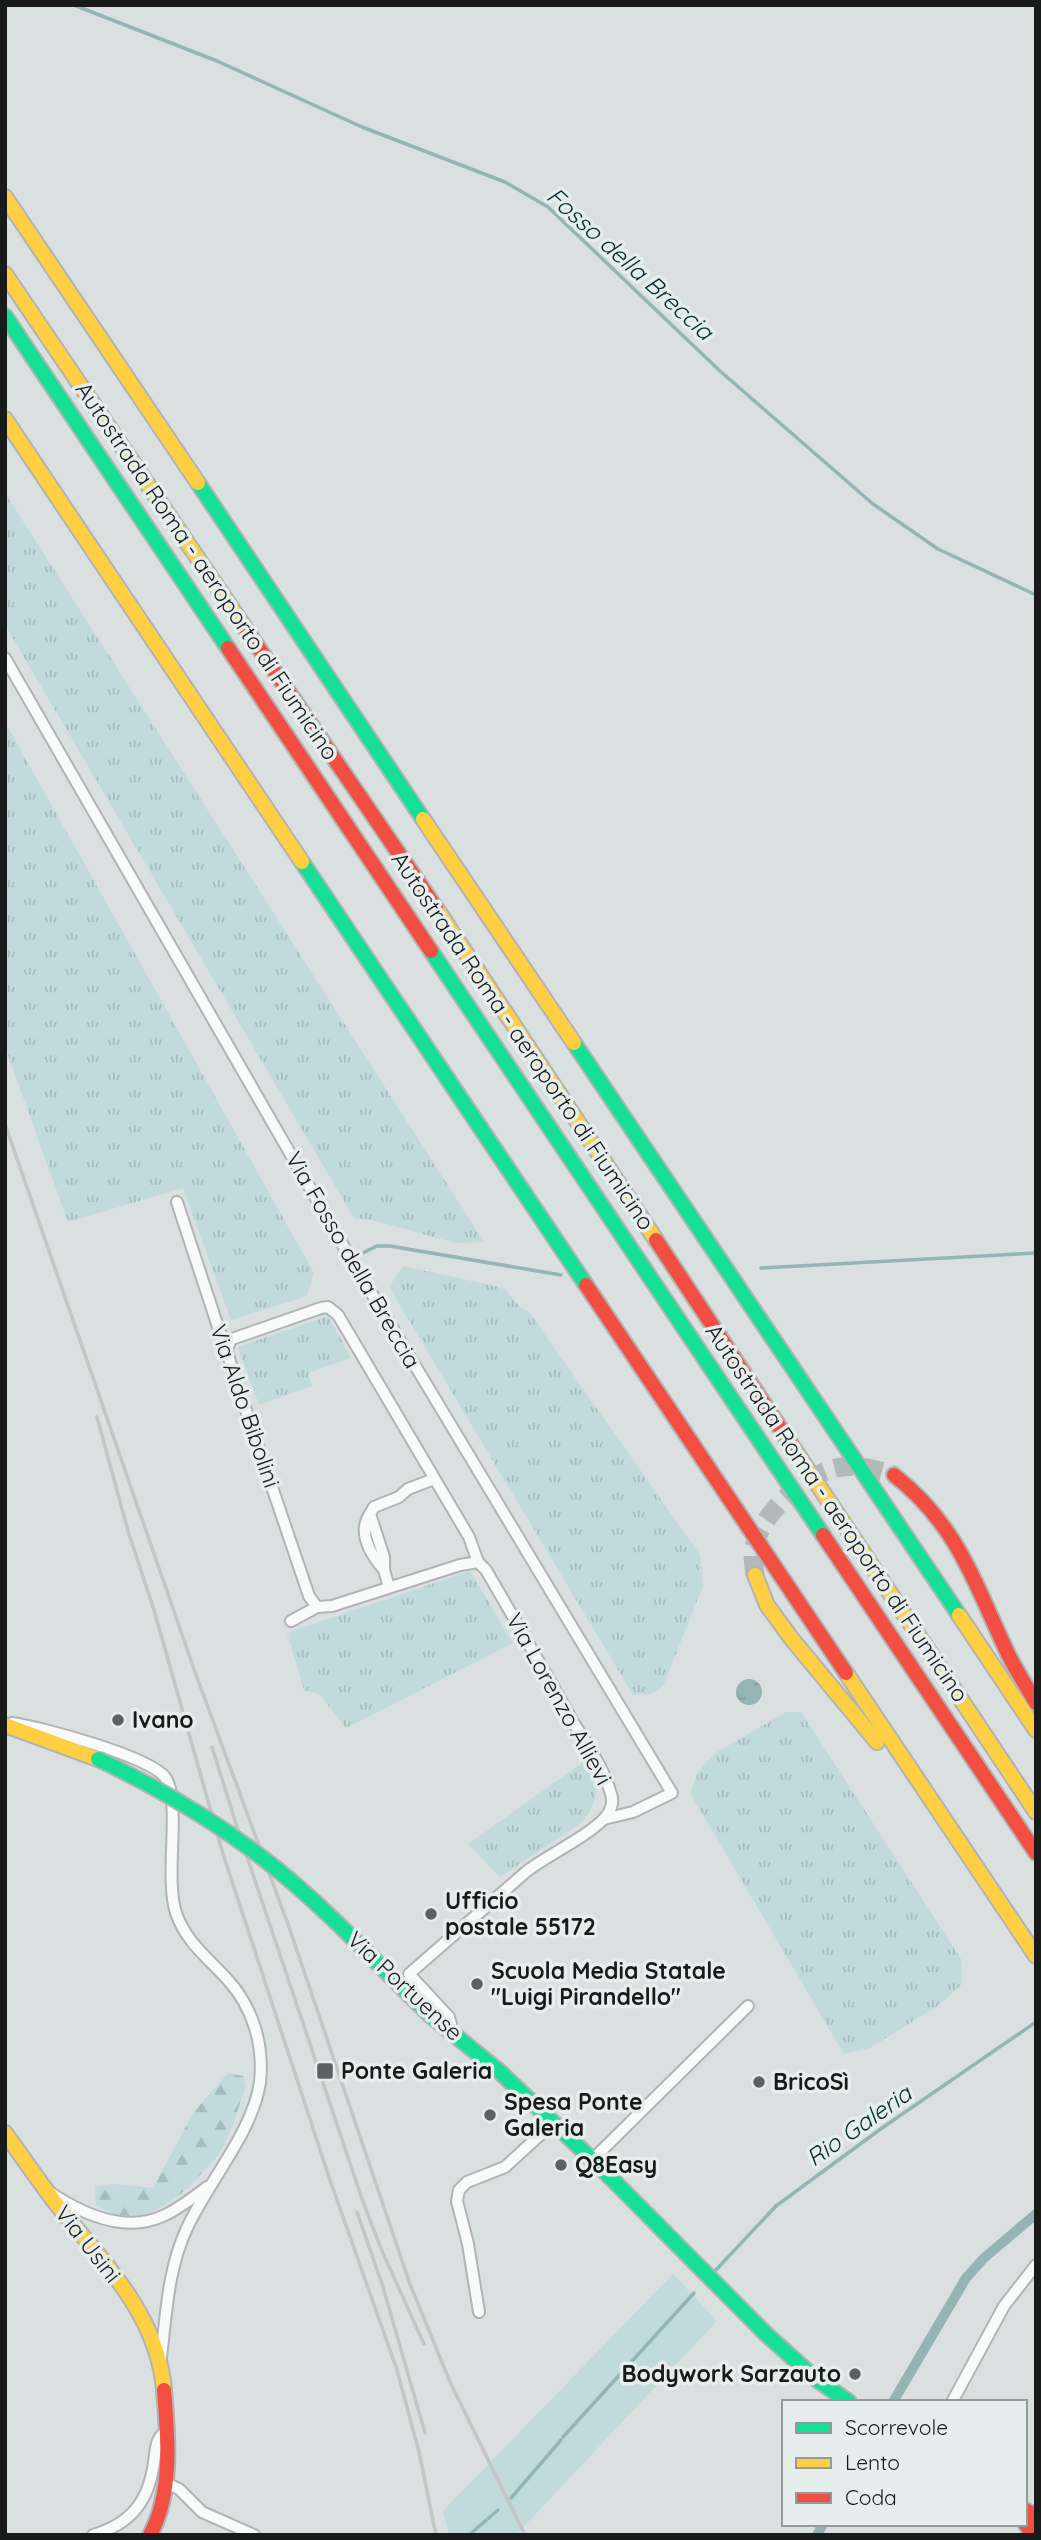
<svg xmlns="http://www.w3.org/2000/svg" width="1041" height="2540" font-family="Quicksand,sans-serif">
  <style>
    .grass { fill: #c1dbdc }
    .forest { fill: url(#forest-firs) }
    .park { fill: url(#park-tufts) }
    .water { fill: url(#water-ripples) }
    .lines { fill: none; stroke-linecap: round; stroke-linejoin: round }
    .stream { stroke: #95b4b5; stroke-width: 3.5 }
    .canal { stroke: #95b4b5; stroke-width: 10 }
    .highway-tunnel { stroke: #b3b8b8; stroke-width: 19; stroke-dasharray: 19 10; stroke-linecap: butt }
    .street-casing { stroke: #b1b4b5; stroke-width: 14 }
    .fast-casing { stroke: #b1b4b5; stroke-width: 18 }
    .slow-casing { stroke: #b1b4b5; stroke-width: 18 }
    .jam-casing { stroke: #b1b4b5; stroke-width: 18 }
    .street { stroke: #f9fafa; stroke-width: 10 }
    .fast { stroke: #16e098; stroke-width: 14 }
    .slow { stroke: #ffcf43; stroke-width: 14 }
    .jam { stroke: #f24e42; stroke-width: 14 }
    .rail { stroke: #c4c5c5; stroke-width: 3.5 }
    .fast-bridge-casing { stroke: #b1b4b5; stroke-width: 18; stroke-linecap: butt }
    .fast-bridge { stroke: #16e098; stroke-width: 14 }
    .poi-dot { fill: #5d6060; stroke: #e6eded; stroke-width: 2.5 }
    .labels { text-anchor: middle; stroke-width: 7; stroke-linejoin: round; paint-order: stroke }
    .street-label { font-size: 23px; fill: #191b1b; stroke: #e6eded }
    .poi-label { font-size: 23px; font-weight: bold; fill: #191b1b; stroke: #e6eded; text-anchor: start }
    .water-label { font-size: 24px; font-style: italic; fill: #042f32; stroke: #e6eded }
  </style>
  <defs>
    <pattern id="forest-firs" width="22" height="20" patternUnits="userSpaceOnUse" patternTransform="scale(1.75)"><rect width="22" height="20" fill="#c1dbdc"/><path d="M5 1l3.5 6h-7zM16 11l3.5 6h-7z" fill="#a5bbbc"/></pattern>
    <pattern id="park-tufts" width="24" height="20" patternUnits="userSpaceOnUse" patternTransform="scale(1.75)"><rect width="24" height="20" fill="#c1dbdc"/><path d="M3 7l-1-3M5 7V3M7 7l1-3M15 17l-1-3M17 17v-4M19 17l1-3" fill="none" stroke="#a5bbbc"/></pattern>
    <pattern id="water-ripples" width="26" height="14" patternUnits="userSpaceOnUse" patternTransform="scale(1.75)"><rect width="26" height="14" fill="#95b4b5"/><path d="M2 4q2-2 4 0t4 0M15 11q2-2 4 0t4 0" fill="none" stroke="#809a9b"/></pattern>
  </defs>
  <rect width="100%" height="100%" fill="#dadfdf"/>
  <polygon class="grass" points="673,2274 717,2321 516,2535 449,2535 443,2511"/>
  <path class="forest" d="M228,2073l15,3 3,10c-8,21 -14,46 -25,65 -4,8 -12,14 -18,21 -27,31 -67,60 -107,33l-1,-19 20,-2 38,4 40,-75z"/>
  <g class="park">
    <polygon points="5,493 484,1242 455,1243 373,1220 354,1218 5,625"/>
    <polygon points="5,722 314,1273 307,1296 231,1320 183,1188 68,1222 5,1047"/>
    <polygon points="403,1266 504,1288 519,1306 529,1312 700,1555 703,1586 663,1686 651,1694 633,1695 389,1287"/>
    <polygon points="328,1316 351,1358 308,1373 312,1386 259,1405 238,1347"/>
    <polygon points="470,1571 513,1643 346,1728 319,1694 304,1690 287,1633"/>
    <polygon points="786,1712 801,1712 961,1959 962,1984 939,2005 870,2048 844,2054 690,1793 699,1770 717,1752"/>
    <path d="M585,1761c14,25 16,37 -3,61l-82,55 -32,-33z"/>
  </g>
  <circle class="water" cx="749" cy="1692" r="13"/>
  <g class="lines">
    <g class="stream">
      <polyline points="74,5 217,61 362,127 505,182 548,207 720,371 873,504 938,549 1036,595"/>
      <polyline points="346,1261 377,1246 390,1246 561,1275"/>
      <polyline points="761,1268 1036,1253"/>
      <polyline points="715,2271 776,2206 882,2128 1036,2022"/>
      <polyline points="563,2437 694,2293"/>
      <polyline points="511,2498 561,2440"/>
      <polyline points="469,2535 498,2510"/>
    </g>
    <g class="canal">
      <polyline points="893,2402 966,2278 984,2258 1036,2214"/>
      <polyline points="817,2535 823,2524"/>
    </g>
    <path class="highway-tunnel" d="M755,1575c-1,-8 -3,-19 -1,-27 5,-32 50,-73 82,-80 20,-4 39,1 58,7"/>
    <g class="street-casing">
      <g id="street">
        <polyline points="5,658 348,1254 672,1793 633,1812 604,1819"/>
        <polyline points="177,1202 220,1333 229,1343 227,1351 233,1372 309,1596 317,1607"/>
        <path d="M229,1343l3,-4 89,-31 7,-1 10,8 131,222 9,25 8,8c29,50 58,100 86,150 13,22 31,46 38,71 3,7 3,14 -1,21 -10,19 -62,43 -82,59l-118,103 40,43 2,7 -2,5"/>
        <polyline points="370,1514 374,1507 399,1497 408,1489 434,1479"/>
        <path d="M384,1570c-13,-15 -27,-37 -14,-56l14,43v13l5,17"/>
        <polyline points="291,1621 317,1607 332,1606 460,1565 478,1562"/>
        <path d="M12,1723c29,4 136,33 153,54 17,23 -1,99 11,136 10,29 31,44 51,66 26,28 37,66 33,103 -7,50 -52,100 -73,146 -19,40 -21,87 -26,130"/>
        <polyline points="592,2160 748,2006"/>
        <path d="M51,2193c33,22 75,41 114,22 15,-7 29,-18 42,-28"/>
        <polyline points="479,2312 468,2244 457,2201 459,2190 467,2182 505,2167 553,2123"/>
        <polyline points="952,2402 1004,2306 1036,2265"/>
        <polyline points="166,2483 179,2489 202,2512 254,2535"/>
        <path d="M93,2535c38,-11 56,-34 61,-73 2,-11 1,-23 11,-30"/>
      </g>
    </g>
    <g class="fast-casing">
      <g id="fast">
        <polyline points="5,316 228,648"/>
        <polyline points="198,483 423,819"/>
        <polyline points="302,862 586,1285"/>
        <polyline points="431,951 823,1535"/>
        <polyline points="574,1043 959,1615"/>
        <polyline points="430,2015 500,2072 601,2168 767,2335 816,2379 849,2402"/>
      </g>
    </g>
    <g class="slow-casing">
      <g id="slow">
        <polyline points="5,197 198,483"/>
        <polyline points="5,274 243,625"/>
        <polyline points="5,419 302,862"/>
        <polyline points="423,819 574,1043"/>
        <polyline points="436,908 656,1240"/>
        <polyline points="792,1446 1036,1812"/>
        <polyline points="755,1575 767,1605 791,1638 877,1742"/>
        <polyline points="959,1615 1036,1730"/>
        <polyline points="846,1673 1036,1956"/>
        <polyline points="5,1725 98,1759"/>
        <path d="M5,2133c19,26 37,53 57,78 44,54 96,106 102,179"/>
      </g>
    </g>
    <g class="jam-casing">
      <g id="jam">
        <polyline points="243,625 436,908"/>
        <polyline points="228,648 431,951"/>
        <polyline points="656,1240 792,1446"/>
        <polyline points="586,1285 846,1673"/>
        <path d="M894,1475c65,51 81,110 115,181 8,16 18,31 27,47"/>
        <polyline points="823,1535 1036,1853"/>
        <polyline points="1025,2510 1036,2516"/>
        <polyline points="1025,2523 1033,2535"/>
        <path d="M150,2535c23,-42 18,-98 14,-145"/>
      </g>
    </g>
    <use href="#street" class="street"/>
    <use href="#fast" class="fast"/>
    <use href="#slow" class="slow"/>
    <use href="#jam" class="jam"/>
    <g class="rail">
      <polyline points="5,1124 195,1672 289,1927 410,2284 450,2382 525,2535"/>
      <polyline points="97,1417 128,1531 154,1610 223,1854 331,2183 397,2370 419,2452 436,2535"/>
      <polyline points="212,1747 237,1827 362,2199 382,2251 424,2344"/>
      <polyline points="357,2212 383,2287 425,2433"/>
    </g>
    <g class="fast-bridge-casing">
      <path id="fast-bridge" d="M98,1759c65,31 126,67 181,112 54,44 101,96 151,144"/>
    </g>
    <use href="#fast-bridge" class="fast-bridge"/>
  </g>
  <g class="poi-dot">
    <circle cx="118" cy="1720" r="7"/>
    <circle cx="431" cy="1914" r="7"/>
    <circle cx="477" cy="1984" r="7"/>
    <rect x="316" y="2062" width="18" height="18" rx="3.5"/>
    <circle cx="759" cy="2082" r="7"/>
    <circle cx="490" cy="2115" r="7"/>
    <circle cx="561" cy="2165" r="7"/>
    <circle cx="855" cy="2374" r="7"/>
  </g>
  <g class="labels">
    <g class="street-label">
      <text transform="translate(207 571) rotate(56)" y="8">Autostrada Roma - aeroporto di Fiumicino</text>
      <text transform="translate(523 1041) rotate(56)" y="8">Autostrada Roma - aeroporto di Fiumicino</text>
      <text transform="translate(353 1260) rotate(60)" y="8">Via Fosso della Breccia</text>
      <text transform="translate(245 1406) rotate(71)" y="8">Via Aldo Bibolini</text>
      <text transform="translate(837 1513) rotate(56)" y="8">Autostrada Roma - aeroporto di Fiumicino</text>
      <text transform="translate(559 1699) rotate(61)" y="8">Via Lorenzo Allievi</text>
      <text transform="translate(405 1986) rotate(43)" y="8">Via Portuense</text>
      <text transform="translate(88 2244) rotate(52)" y="8">Via Usini</text>
    </g>
    <g class="poi-label">
      <text x="132" y="1728">Ivano</text>
      <text x="445" y="1909">Ufficio<tspan x="445" dy="26">postale 55172</tspan></text>
      <text x="491" y="1979">Scuola Media Statale<tspan x="491" dy="26">"Luigi Pirandello"</tspan></text>
      <text x="341" y="2079">Ponte Galeria</text>
      <text x="773" y="2090">BricoSì</text>
      <text x="504" y="2110">Spesa Ponte<tspan x="504" dy="26">Galeria</tspan></text>
      <text x="575" y="2173">Q8Easy</text>
      <text x="841" y="2382" text-anchor="end">Bodywork Sarzauto</text>
    </g>
    <g class="water-label">
      <text transform="translate(630 264) rotate(42)" y="8">Fosso della Breccia</text>
      <text transform="translate(859 2126) rotate(-35)" y="8">Rio Galeria</text>
    </g>
  </g>
  <rect width="1041" height="2540" fill="none" stroke="#191b1b" stroke-width="14"/>
  <rect x="782" y="2400" width="245" height="126" fill="#e6eded" stroke="#949999" stroke-width="2"/>
  <rect x="796" y="2423" width="35" height="10" fill="#16e098" stroke="#949999" stroke-width="2"/>
  <text x="845" y="2435" font-size="21" fill="#191b1b">Scorrevole</text>
  <rect x="796" y="2458" width="35" height="10" fill="#ffcf43" stroke="#949999" stroke-width="2"/>
  <text x="845" y="2470" font-size="21" fill="#191b1b">Lento</text>
  <rect x="796" y="2493" width="35" height="10" fill="#f24e42" stroke="#949999" stroke-width="2"/>
  <text x="845" y="2505" font-size="21" fill="#191b1b">Coda</text>
</svg>
